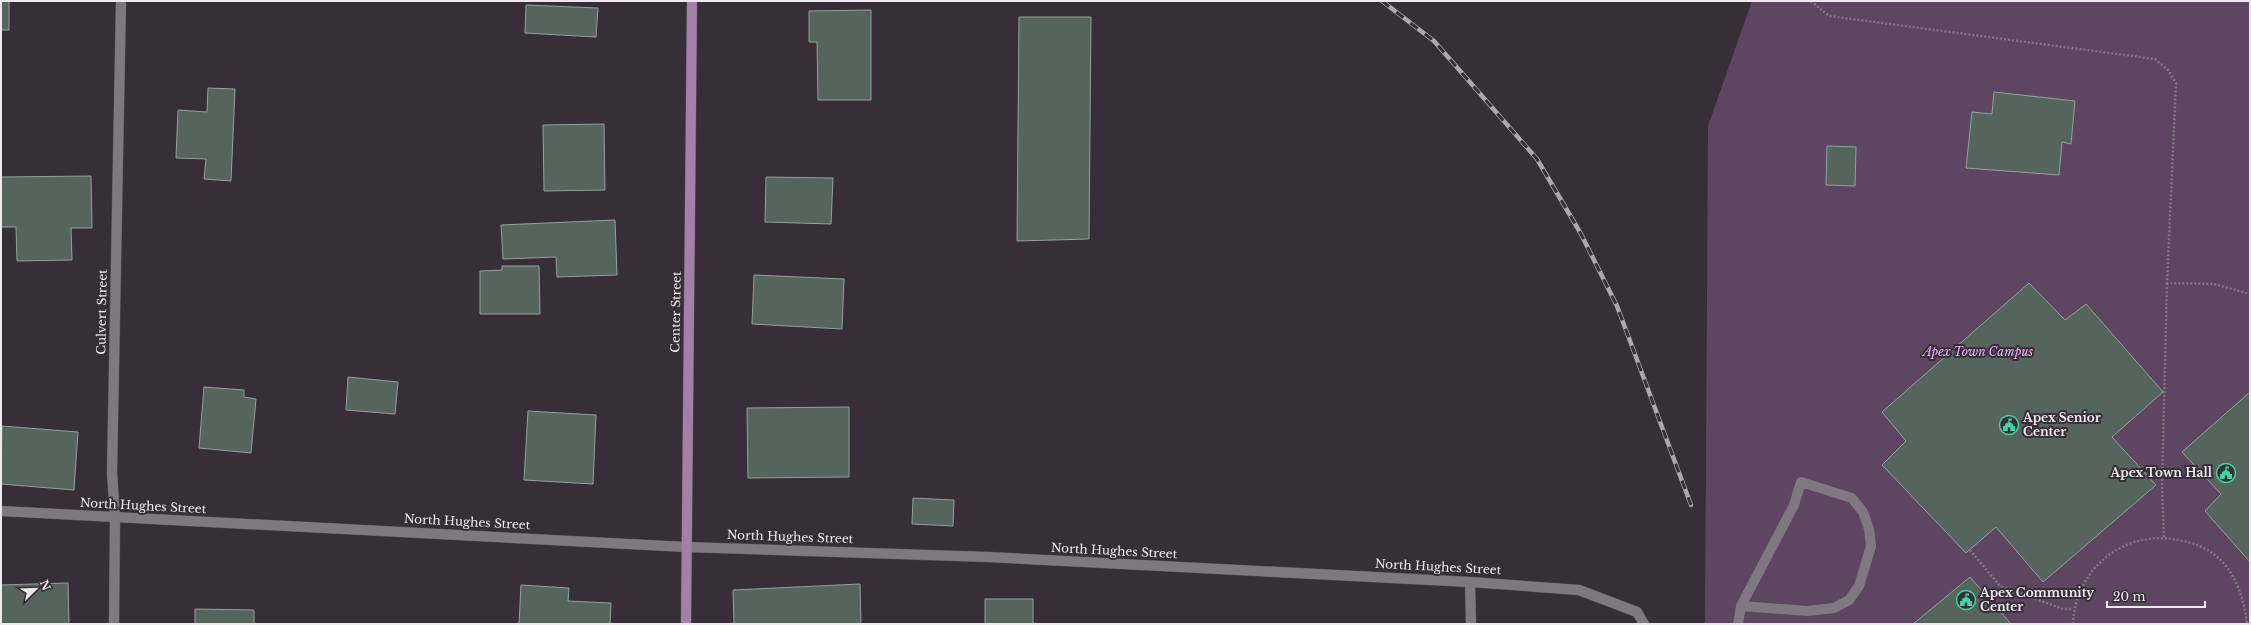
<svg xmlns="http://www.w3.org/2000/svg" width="2251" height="625" font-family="'Libre Baskerville',serif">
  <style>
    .green { fill: #5e4562 }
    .building { fill: #55655d; stroke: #92a29a }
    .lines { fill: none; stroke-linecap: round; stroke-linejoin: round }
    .lane-casing { stroke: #544d55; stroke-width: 11 }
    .street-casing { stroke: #544d55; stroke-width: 11 }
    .secondary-casing { stroke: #544d55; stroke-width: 11 }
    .path { stroke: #807881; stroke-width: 2.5; stroke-dasharray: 2 2; stroke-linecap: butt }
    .lane { stroke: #817783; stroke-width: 10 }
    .street { stroke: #817783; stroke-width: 10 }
    .secondary { stroke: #a280a8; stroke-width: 10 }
    .rail-casing { stroke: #ada6ae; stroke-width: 4.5 }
    .rail { stroke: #372e38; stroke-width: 3; stroke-dasharray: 9; stroke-linecap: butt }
    .labels { text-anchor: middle; stroke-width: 4; stroke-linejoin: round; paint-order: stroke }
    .street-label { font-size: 12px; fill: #eee8ef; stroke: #372e38 }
    .park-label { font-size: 12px; font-style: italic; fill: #f1b3fb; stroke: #372e38 }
    .poi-label { font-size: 12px; font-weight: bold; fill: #eee8ef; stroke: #372e38; text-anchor: start }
  </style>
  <rect width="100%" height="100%" fill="#372e38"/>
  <polygon class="green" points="1752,1 2250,1 2250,624 1705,624 1708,126"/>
  <g class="building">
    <rect x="1" y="1" width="8" height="29"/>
    <polygon points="526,5 598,8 596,37 525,33"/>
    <polygon points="871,10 871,100 818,100 817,42 809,42 809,11"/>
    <polygon points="1019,17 1091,17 1089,239 1017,241"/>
    <polygon points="208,88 235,89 231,181 204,179 206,159 176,158 178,110 207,112"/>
    <polygon points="1994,92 2075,101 2071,144 2062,142 2059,175 1966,168 1972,112 1992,114"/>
    <polygon points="604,124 605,190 544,191 543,125"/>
    <polygon points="1827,146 1856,147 1855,186 1826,185"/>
    <polygon points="91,176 92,228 71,228 72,260 17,261 16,227 1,227 1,177"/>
    <polygon points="766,177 833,178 831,224 765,222"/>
    <polygon points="615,220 617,275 557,277 556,257 503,259 501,225"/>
    <polygon points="502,266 539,266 540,314 480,314 480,271 502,270"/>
    <polygon points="754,275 844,279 842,329 752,324"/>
    <polygon points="2029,283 2065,320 2086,304 2163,392 2112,437 2156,485 2043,582 1996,527 1966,553 1882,465 1906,441 1882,412"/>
    <polygon points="348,377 398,382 395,414 346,410"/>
    <polygon points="204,387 244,390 244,397 256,399 251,453 199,448"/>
    <polygon points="2250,392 2250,562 2205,511 2221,494 2182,452"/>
    <polygon points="849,407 849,477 748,478 747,408"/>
    <polygon points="528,411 596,415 593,484 524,480"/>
    <polygon points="2,426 78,432 74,490 1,484"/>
    <polygon points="913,498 954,500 953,526 912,524"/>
    <polygon points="1970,577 2011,624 1913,624"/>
    <polygon points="68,583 69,624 1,624 1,585"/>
    <polygon points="860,584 861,624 734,624 733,590"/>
    <polygon points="521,585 569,588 568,601 611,603 610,624 519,624"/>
    <rect x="985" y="599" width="48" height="25"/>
    <polygon points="195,609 254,610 254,624 195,624"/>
  </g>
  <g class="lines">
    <g class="lane-casing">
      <g id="lane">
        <polyline points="1470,582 1471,624"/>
        <polyline points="1579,590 1637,612 1644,624"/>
        <polyline points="1738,624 1741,606 1794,505 1801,482 1852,498 1863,512 1869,529 1871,546 1859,586 1849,600 1834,608 1807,611 1741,606"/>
      </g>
    </g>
    <g class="street-casing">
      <g id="street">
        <polyline points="1,511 686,547 988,557 1470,582 1579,590"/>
        <polyline points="114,624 115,518 112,472 121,1"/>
      </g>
    </g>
    <g class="secondary-casing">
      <polyline id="secondary" points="686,624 692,1"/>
    </g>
    <g class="path">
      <polyline points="1811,1 1829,16 2155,59 2168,70 2176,83 2167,283 2214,284 2250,294"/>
      <polyline points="2164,537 2162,487 2167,283"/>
      <polyline points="1970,550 2000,586 2063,609 2073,609"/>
      <path d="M2073,624c2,-55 51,-95 105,-84 11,2 22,5 31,11 25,15 35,46 38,73"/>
    </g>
    <use href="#lane" class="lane"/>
    <use href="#street" class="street"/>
    <use href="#secondary" class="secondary"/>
    <g class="rail-casing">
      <polyline id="rail" points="1382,1 1434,41 1537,159 1581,234 1617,306 1691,505"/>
    </g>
    <use href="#rail" class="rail"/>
  </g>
  <defs>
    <g id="civic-ring" transform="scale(1)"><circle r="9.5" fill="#372e38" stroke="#42d4a0" stroke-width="1.5"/><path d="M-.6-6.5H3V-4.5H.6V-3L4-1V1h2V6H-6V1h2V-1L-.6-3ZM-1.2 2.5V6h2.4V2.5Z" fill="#42d4a0"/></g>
  </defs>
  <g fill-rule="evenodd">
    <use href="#civic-ring" x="2009" y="425"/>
    <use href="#civic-ring" x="2226" y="473"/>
    <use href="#civic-ring" x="1966" y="600"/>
  </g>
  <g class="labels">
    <g class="street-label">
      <text transform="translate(102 312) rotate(-89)" y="4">Culvert Street</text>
      <text transform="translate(676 312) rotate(-89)" y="4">Center Street</text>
      <text transform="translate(143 506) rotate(3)" y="4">North Hughes Street</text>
      <text transform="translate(467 522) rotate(3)" y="4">North Hughes Street</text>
      <text transform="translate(790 537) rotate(2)" y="4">North Hughes Street</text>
      <text transform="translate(1114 551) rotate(3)" y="4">North Hughes Street</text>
      <text transform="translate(1438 567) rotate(3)" y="4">North Hughes Street</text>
    </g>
    <g class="park-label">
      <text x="1978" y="356">Apex Town Campus</text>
    </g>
    <g class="poi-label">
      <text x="2023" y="422">Apex Senior<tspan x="2023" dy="14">Center</tspan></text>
      <text x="2212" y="477" text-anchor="end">Apex Town Hall</text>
      <text x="1980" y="597">Apex Community<tspan x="1980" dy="14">Center</tspan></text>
    </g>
  </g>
  <rect width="2251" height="625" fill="none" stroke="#eee8ef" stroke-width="4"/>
  <g transform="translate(36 589) rotate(67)" stroke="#372e38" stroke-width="3" paint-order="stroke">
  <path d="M0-3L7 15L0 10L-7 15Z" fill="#eee8ef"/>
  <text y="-6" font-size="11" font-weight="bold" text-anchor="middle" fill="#eee8ef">N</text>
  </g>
  <path d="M2107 601v6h98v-6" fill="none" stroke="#eee8ef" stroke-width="2"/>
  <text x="2113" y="601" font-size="12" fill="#eee8ef" stroke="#372e38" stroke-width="3" paint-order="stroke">20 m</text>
</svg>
